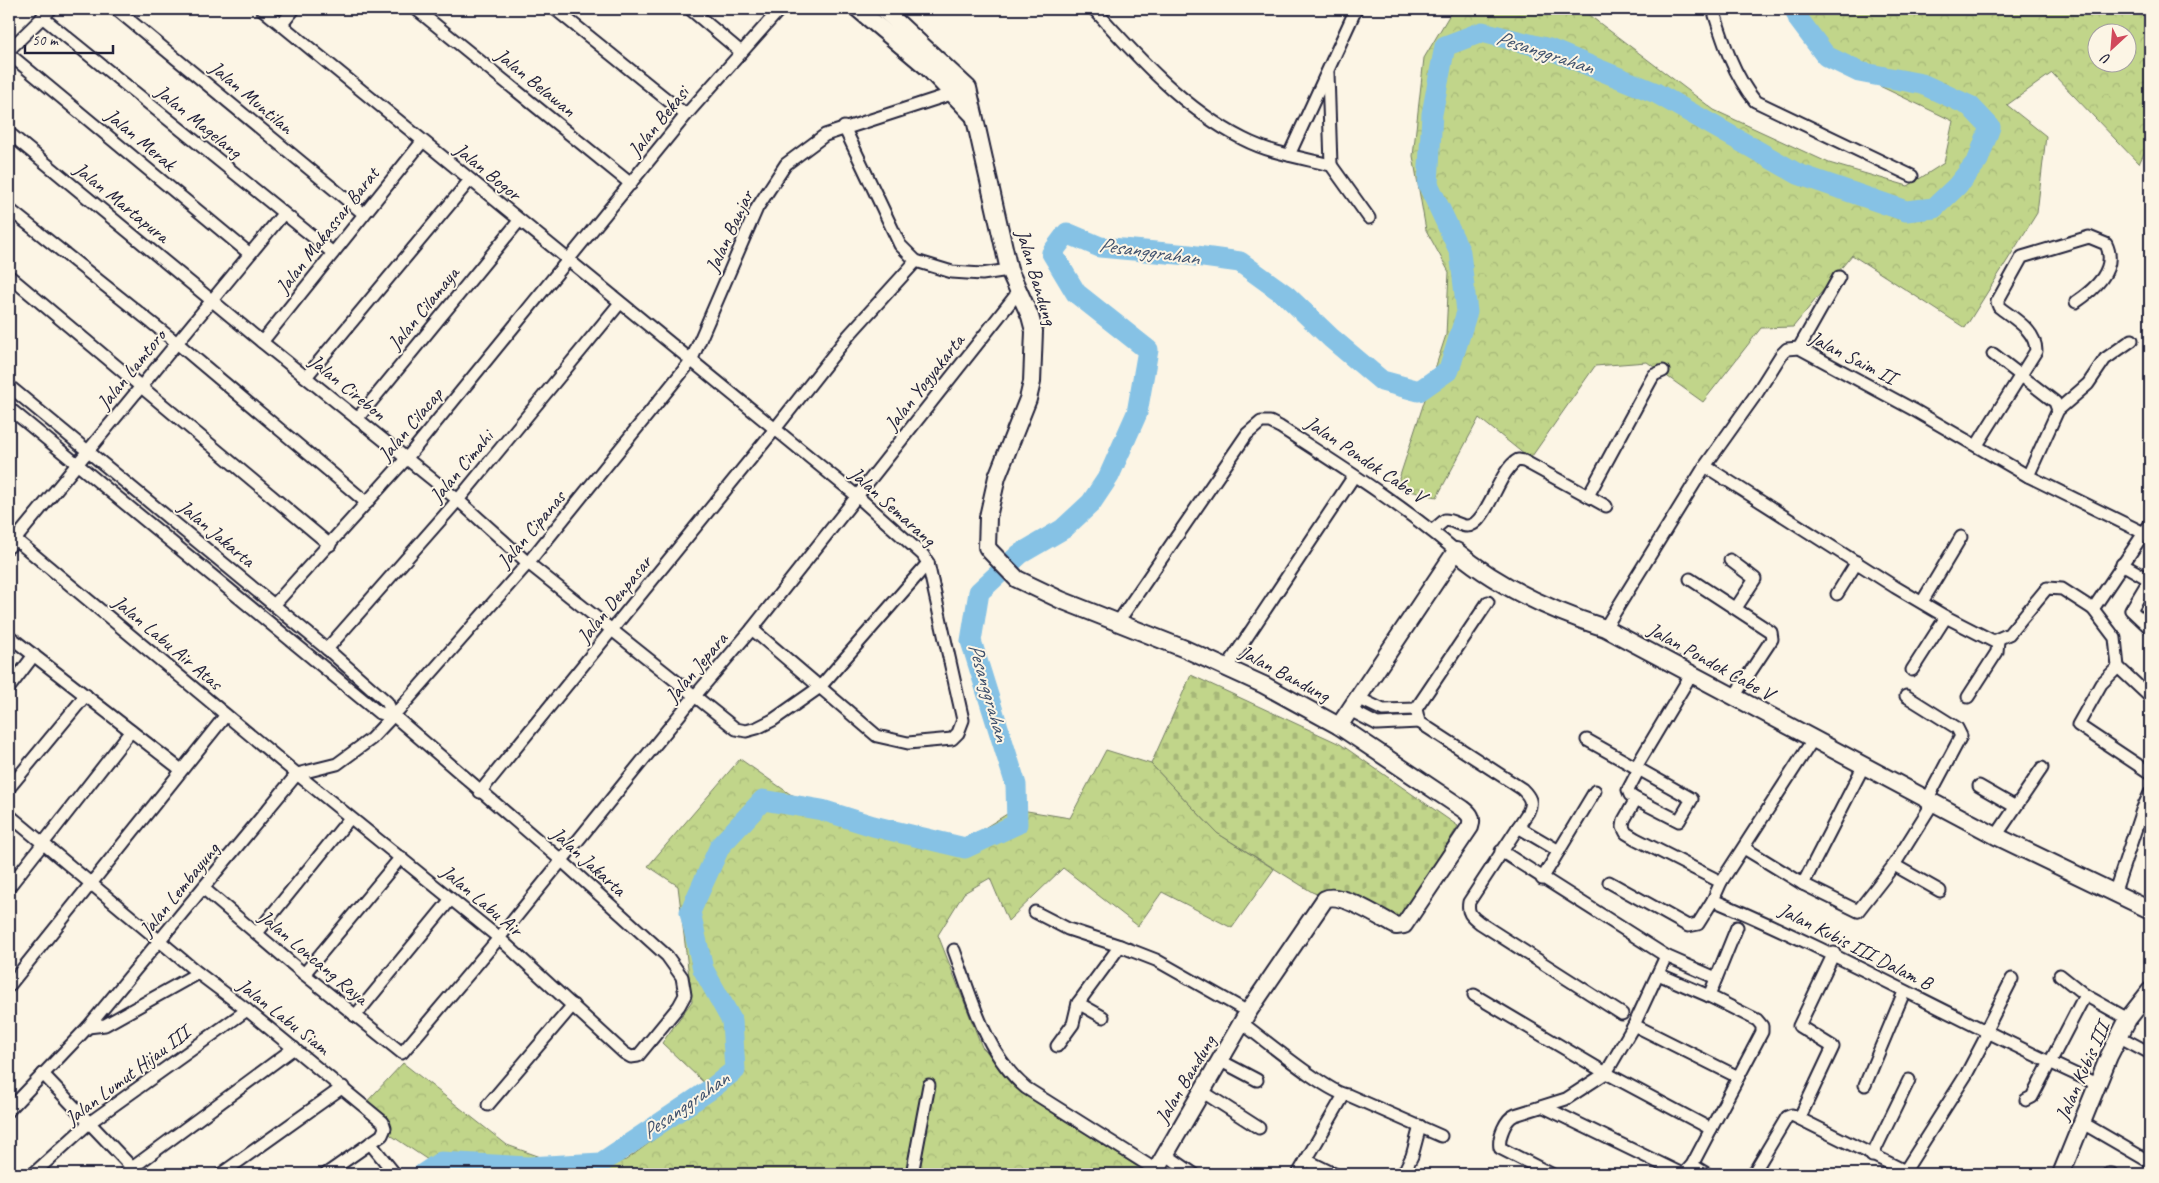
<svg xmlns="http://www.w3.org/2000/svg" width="2159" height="1183" font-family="Caveat,sans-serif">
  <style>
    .forest { fill: url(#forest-crowns); stroke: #727c62; fill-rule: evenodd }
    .cemetery { fill: url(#cemetery-stones); stroke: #727c62 }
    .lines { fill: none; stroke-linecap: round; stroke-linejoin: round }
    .river { stroke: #86c2e5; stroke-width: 21 }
    .street-casing { stroke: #22223b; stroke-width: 15 }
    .secondary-casing { stroke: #22223b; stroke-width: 20 }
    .street { stroke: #fcf5e5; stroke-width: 11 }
    .secondary { stroke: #fcf5e5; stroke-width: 16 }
    .labels { text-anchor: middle; stroke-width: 4; stroke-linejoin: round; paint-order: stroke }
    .street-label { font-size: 20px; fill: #22223b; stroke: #fcf5e5 }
    .water-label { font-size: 21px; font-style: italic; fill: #40526e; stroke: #fcf5e5 }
  </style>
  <defs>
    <pattern id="forest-crowns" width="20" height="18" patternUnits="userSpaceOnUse" patternTransform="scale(1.25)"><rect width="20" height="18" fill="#c1d58a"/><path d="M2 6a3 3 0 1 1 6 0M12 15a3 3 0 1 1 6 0" fill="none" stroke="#a6b778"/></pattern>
    <pattern id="cemetery-stones" width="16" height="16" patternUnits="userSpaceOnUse" patternTransform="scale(1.25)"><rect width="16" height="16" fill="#c1d58a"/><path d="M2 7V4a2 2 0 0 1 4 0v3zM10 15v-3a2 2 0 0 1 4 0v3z" fill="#a6b778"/></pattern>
  </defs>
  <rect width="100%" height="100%" fill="#fcf5e5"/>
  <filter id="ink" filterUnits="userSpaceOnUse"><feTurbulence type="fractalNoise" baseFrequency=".02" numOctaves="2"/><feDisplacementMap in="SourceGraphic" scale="10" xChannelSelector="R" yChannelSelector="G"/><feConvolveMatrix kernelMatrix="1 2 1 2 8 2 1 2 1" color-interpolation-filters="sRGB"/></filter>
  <g filter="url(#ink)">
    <g class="forest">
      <path d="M1453,9h128l133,101 115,53 79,23 36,-23 9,-42 -130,-62 -29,-50h341l15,8v123l-11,24 -87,-91 -45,32 39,31 -9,77 -72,115 -113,-73 -59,72 -32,1 -58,74 -56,-40 -52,4 -65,93 -51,-41 -42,79 -41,-9 50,-153 3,-63 -23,-42 -13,-74 11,-98zM2096,32h30v30h-30z"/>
      <polygon points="1106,750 1151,764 1217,833 1274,869 1232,928 1162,892 1138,926 1063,868 1008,921 990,878 964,893 938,935 982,1047 1033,1100 1149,1174 449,1174 392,1136 361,1108 403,1063 507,1145 580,1171 626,1160 716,1094 662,1043 692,1001 678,886 648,866 740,759 790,794 877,827 962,842 1015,809 1070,818"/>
    </g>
    <polygon class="cemetery" points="1191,675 1340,744 1458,826 1395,928 1312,892 1217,833 1151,764"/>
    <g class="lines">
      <polyline class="river" points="423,1174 441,1162 528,1167 601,1163 711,1089 735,1070 732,1021 703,969 690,912 720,846 763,800 822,810 873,826 965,848 1017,824 1016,785 971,641 979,592 1020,554 1063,529 1091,503 1109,476 1137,413 1148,350 1076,293 1052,253 1067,233 1100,247 1189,255 1240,262 1287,296 1331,338 1382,381 1419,391 1449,370 1467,312 1460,252 1428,184 1432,114 1445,46 1482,32 1549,49 1656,93 1798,174 1906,211 1934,208 1957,186 1978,160 1990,127 1970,106 1922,84 1859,72 1826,56 1799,20 1795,9"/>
      <g class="street-casing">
        <g id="street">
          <polyline points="116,9 364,214"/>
          <polyline points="262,9 857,496 923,555 928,563 963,720 958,733 952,739 908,743 877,736 752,629"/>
          <polyline points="416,9 631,184"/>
          <polyline points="555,9 686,115"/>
          <polyline points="690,9 741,52"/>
          <path d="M1094,9c43,48 90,100 149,130 27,14 59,19 88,26l38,53"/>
          <path d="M1713,9c10,32 20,65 42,92l157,75"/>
          <polyline points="42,17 333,253"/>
          <polyline points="282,24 294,9"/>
          <polyline points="9,50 51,9"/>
          <polyline points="9,54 250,254"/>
          <polyline points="1328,73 1331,165"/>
          <polyline points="844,127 900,245 916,261 952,272 982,274 1009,270"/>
          <polyline points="9,133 262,342 458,500 528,563 736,729 746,731 757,728 773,720 820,687 928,563"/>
          <polyline points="1289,155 1356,9"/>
          <polyline points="9,209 177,343 367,503"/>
          <polyline points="9,276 330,545"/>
          <polyline points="262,342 422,142"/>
          <polyline points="1799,348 1839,277"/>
          <polyline points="1993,354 2055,402 2058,410"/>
          <polyline points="306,377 470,180"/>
          <polyline points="9,386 327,649 387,702 393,715 562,861 667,956 682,977 685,995 679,1006 638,1056 631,1057 624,1053 499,938 297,774 9,534"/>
          <polyline points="9,408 379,713 393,715"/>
          <polyline points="357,419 519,221"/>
          <path d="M1977,445l59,-94c0,-21 -22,-32 -37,-44l-2,-5 25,-45 67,-20 17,7c12,25 -11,45 -30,58"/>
          <polyline points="1705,466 1895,587 1946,617 1993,641 2009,634 2047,588 2062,589 2093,609 2150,524"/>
          <polyline points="2028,476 2058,410 2088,384 2105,359 2132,340"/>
          <polyline points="1588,496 1606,506"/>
          <path d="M1432,531l13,-11c8,0 14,6 22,6 20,0 31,-56 51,-66l6,1 64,35 63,-116 3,-5 9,-4"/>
          <polyline points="9,547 283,214"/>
          <polyline points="1730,560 1755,579 1736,608"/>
          <polyline points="2122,564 2150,580"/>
          <polyline points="1690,579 1771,632 1772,639 1733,698"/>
          <polyline points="2149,580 2131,610 2150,628"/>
          <polyline points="1837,594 1857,562"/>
          <path d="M1488,602l-72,107 3,13 103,67c8,8 11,13 6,23l-59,90c-2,11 2,14 11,21l142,91"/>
          <polyline points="1922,602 1961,537"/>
          <polyline points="274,605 406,459 686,115 780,9"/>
          <polyline points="2093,609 2115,638 2118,667 2101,684 2078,725 2150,773"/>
          <path d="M1118,622l129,-188 14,-12h9l10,5c60,39 121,77 176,124"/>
          <polyline points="1605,628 1705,466 1757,393 1781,355 1787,349 1799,348 1914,410 2028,476 2150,536"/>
          <polyline points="9,636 180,769"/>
          <polyline points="327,649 458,500 620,303"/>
          <polyline points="1227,667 1354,476"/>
          <polyline points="2118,667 2150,697"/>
          <polyline points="1912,670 1946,617"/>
          <polyline points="9,688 34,655"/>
          <polyline points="1968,697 1997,652 1998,640"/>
          <polyline points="1358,698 1383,710 1416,709"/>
          <polyline points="1350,710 1377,724 1419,722"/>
          <polyline points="1587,740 1692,799 1679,821 1636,799 1624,820 1623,827 1626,833 1636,839 1721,882"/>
          <polyline points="1636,767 1692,673"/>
          <polyline points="1979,786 2014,806"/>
          <polyline points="9,788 86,695"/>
          <polyline points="480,792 775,429 849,335 916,261"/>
          <polyline points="1636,799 1630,795 1628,790 1639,769"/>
          <polyline points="9,815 198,973 247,1010 383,1122 385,1128 382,1135 326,1174"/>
          <polyline points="1518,827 1559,851"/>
          <polyline points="1996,836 2042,768"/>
          <polyline points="1744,848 1803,884 1858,911 1894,865 1929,809 1927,800 1961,736 1957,728 1906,696"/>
          <polyline points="1501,851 1666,956 1716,978"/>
          <polyline points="1894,865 1940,891"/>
          <polyline points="1542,879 1595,791"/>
          <path d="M1609,882l79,44 10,-2 15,-24c131,55 254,126 384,184"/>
          <polyline points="1803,884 1863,767"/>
          <polyline points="9,887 131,731"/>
          <polyline points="203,888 304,974 402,1053 499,938 694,697 752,629 1020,290"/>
          <polyline points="2114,894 2142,810 2150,793"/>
          <polyline points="1713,900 1721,882 1812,741"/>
          <polyline points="1035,912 1068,929 1120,946 1156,960 1248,1012"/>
          <polyline points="257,933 350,818"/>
          <path d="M954,950c18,49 31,103 72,138l130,82"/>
          <polyline points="304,974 401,857"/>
          <polyline points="1658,974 1709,996"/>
          <polyline points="2060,975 2085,995 2128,1019"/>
          <polyline points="9,986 226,715"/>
          <polyline points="1474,995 1606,1073 1711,1129"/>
          <polyline points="1078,1003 1120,946"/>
          <polyline points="355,1016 451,899"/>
          <path d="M1242,1023c19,14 88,72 106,72l93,41"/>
          <polyline points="1634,1025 1738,1077"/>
          <polyline points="88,1027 105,1025 198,973"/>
          <polyline points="1985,1032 2012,979"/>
          <polyline points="2120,1037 2150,1053"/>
          <polyline points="1057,1046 1073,1024 1078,1003 1103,1017"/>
          <polyline points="1221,1061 1257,1080"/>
          <polyline points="43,1074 138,1174"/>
          <polyline points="1865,1085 1904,992"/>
          <polyline points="1203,1092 1259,1128"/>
          <polyline points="2026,1100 2032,1097 2085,995"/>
          <polyline points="488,1105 573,1005"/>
          <polyline points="1544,1107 1682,1174"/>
          <polyline points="9,1110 88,1027 297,774 337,764 371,739 404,704 528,563 691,361 757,208 786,164 825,135 957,92"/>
          <polyline points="1800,1117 1833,1047 1799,1026 1834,953"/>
          <polyline points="2081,1122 2150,1162"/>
          <polyline points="370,1143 395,1174"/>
          <polyline points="1165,1154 1194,1174"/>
          <polyline points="1872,1156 1909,1080"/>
          <polyline points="1306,1160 1334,1174"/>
          <polyline points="1692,1165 1707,1174"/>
          <polyline points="33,1174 89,1123 247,1010"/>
          <polyline points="124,1174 294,1048"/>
          <polyline points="221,1174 343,1087"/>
          <polyline points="912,1174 929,1085"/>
          <polyline points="1298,1174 1344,1095"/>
          <polyline points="1403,1174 1412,1156 1420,1126"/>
          <path d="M1551,1174l-51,-26c-2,-10 5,-29 15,-33l51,-16 40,-26 28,-48 32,-69"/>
          <polyline points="1684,1174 1692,1165 1762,1032 1762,1026 1757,1020 1709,996 1737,927"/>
          <polyline points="1753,1174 1787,1117 1792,1115 1911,1174"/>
          <polyline points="1903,1174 1966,1075 1988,1033"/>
          <polyline points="2109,1174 2112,1174"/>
        </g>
      </g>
      <g class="secondary-casing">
        <g id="secondary">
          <polyline points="858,9 927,67 974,116"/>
          <path d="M883,9l85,79 41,182 21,46 4,15 -2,51 -4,17 -31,78 -9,40 -1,30 3,4 27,28 44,21 124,49 79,36 75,41 124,83c7,5 10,9 7,18l-66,98 -8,1c-15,-8 -56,-35 -71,-27l-77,113 -94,162"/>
          <path d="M1339,726l117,-175c43,36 96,60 149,77l391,208 154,74"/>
          <polyline points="2061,1174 2109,1056 2128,1019 2150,991"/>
        </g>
      </g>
      <use href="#street" class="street"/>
      <use href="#secondary" class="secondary"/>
    </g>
  </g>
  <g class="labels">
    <g class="street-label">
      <text transform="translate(536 82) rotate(39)" y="7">Jalan Belawan</text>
      <text transform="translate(252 97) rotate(40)" y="7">Jalan Muntilan</text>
      <text transform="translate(199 121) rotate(39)" y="7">Jalan Magelang</text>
      <text transform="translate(658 121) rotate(-51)" y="7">Jalan Bekasi</text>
      <text transform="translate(141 139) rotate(40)" y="7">Jalan Merak</text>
      <text transform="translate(488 171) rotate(39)" y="7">Jalan Bogor</text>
      <text transform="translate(122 202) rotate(39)" y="7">Jalan Martapura</text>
      <text transform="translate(327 230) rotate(-52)" y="7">Jalan Makassar Barat</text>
      <text transform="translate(729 231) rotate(-65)" y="7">Jalan Banjar</text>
      <text transform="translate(1037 277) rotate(73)" y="7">Jalan Bandung</text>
      <text transform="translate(423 308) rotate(-51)" y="7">Jalan Cilamaya</text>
      <text transform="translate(1853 357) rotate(27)" y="7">Jalan Saim II</text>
      <text transform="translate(131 369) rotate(-51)" y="7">Jalan Lamtoro</text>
      <text transform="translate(924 382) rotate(-52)" y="7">Jalan Yogyakarta</text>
      <text transform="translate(348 387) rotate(39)" y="7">Jalan Cirebon</text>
      <text transform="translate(410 424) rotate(-50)" y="7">Jalan Cilacap</text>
      <text transform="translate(1366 459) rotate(34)" y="7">Jalan Pondok Cabe V</text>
      <text transform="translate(461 466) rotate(-50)" y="7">Jalan Cimahi</text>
      <text transform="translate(893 506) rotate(42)" y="7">Jalan Semarang</text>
      <text transform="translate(531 529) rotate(-50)" y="7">Jalan Cipanas</text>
      <text transform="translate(217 533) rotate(40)" y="7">Jalan Jakarta</text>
      <text transform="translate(614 599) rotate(-51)" y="7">Jalan Denpasar</text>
      <text transform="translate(168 642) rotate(40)" y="7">Jalan Labu Air Atas</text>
      <text transform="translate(1711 661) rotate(29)" y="7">Jalan Pondok Cabe V</text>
      <text transform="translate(696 667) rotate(-50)" y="7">Jalan Jepara</text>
      <text transform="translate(1285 673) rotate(28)" y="7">Jalan Bandung</text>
      <text transform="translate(589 861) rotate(42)" y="7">Jalan Jakarta</text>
      <text transform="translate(179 889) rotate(-51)" y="7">Jalan Lembayung</text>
      <text transform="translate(482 900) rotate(40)" y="7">Jalan Labu Air</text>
      <text transform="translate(1856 946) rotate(27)" y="7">Jalan Kubis III Dalam B</text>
      <text transform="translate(314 957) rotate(40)" y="7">Jalan Loncang Raya</text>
      <text transform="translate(284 1016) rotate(38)" y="7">Jalan Labu Siam</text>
      <text transform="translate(2082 1071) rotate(-66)" y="7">Jalan Kubis III</text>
      <text transform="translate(127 1075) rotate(-37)" y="7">Jalan Lumut Hijau III</text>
      <text transform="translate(1185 1079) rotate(-59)" y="7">Jalan Bandung</text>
    </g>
    <g class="water-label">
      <text transform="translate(1545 52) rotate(18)" y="7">Pesanggrahan</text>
      <text transform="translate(1149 251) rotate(8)" y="7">Pesanggrahan</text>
      <text transform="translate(989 692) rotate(74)" y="7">Pesanggrahan</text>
      <text transform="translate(685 1105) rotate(-35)" y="7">Pesanggrahan</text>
    </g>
  </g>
  <rect width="2159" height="1183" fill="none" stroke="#fcf5e5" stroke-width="30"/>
  <rect x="15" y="15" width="2129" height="1153" fill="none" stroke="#22223b" stroke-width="2" filter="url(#ink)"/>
  <g transform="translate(2112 48) rotate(206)"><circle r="24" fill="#fcf5e5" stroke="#a5a1a1"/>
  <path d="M0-4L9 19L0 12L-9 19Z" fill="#d1495b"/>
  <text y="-8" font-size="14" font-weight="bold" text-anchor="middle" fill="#22223b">U</text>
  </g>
  <path d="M25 45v8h88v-8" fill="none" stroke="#22223b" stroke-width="2.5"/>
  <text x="32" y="45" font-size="15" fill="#22223b" stroke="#fcf5e5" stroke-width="4" paint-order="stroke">50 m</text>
</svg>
